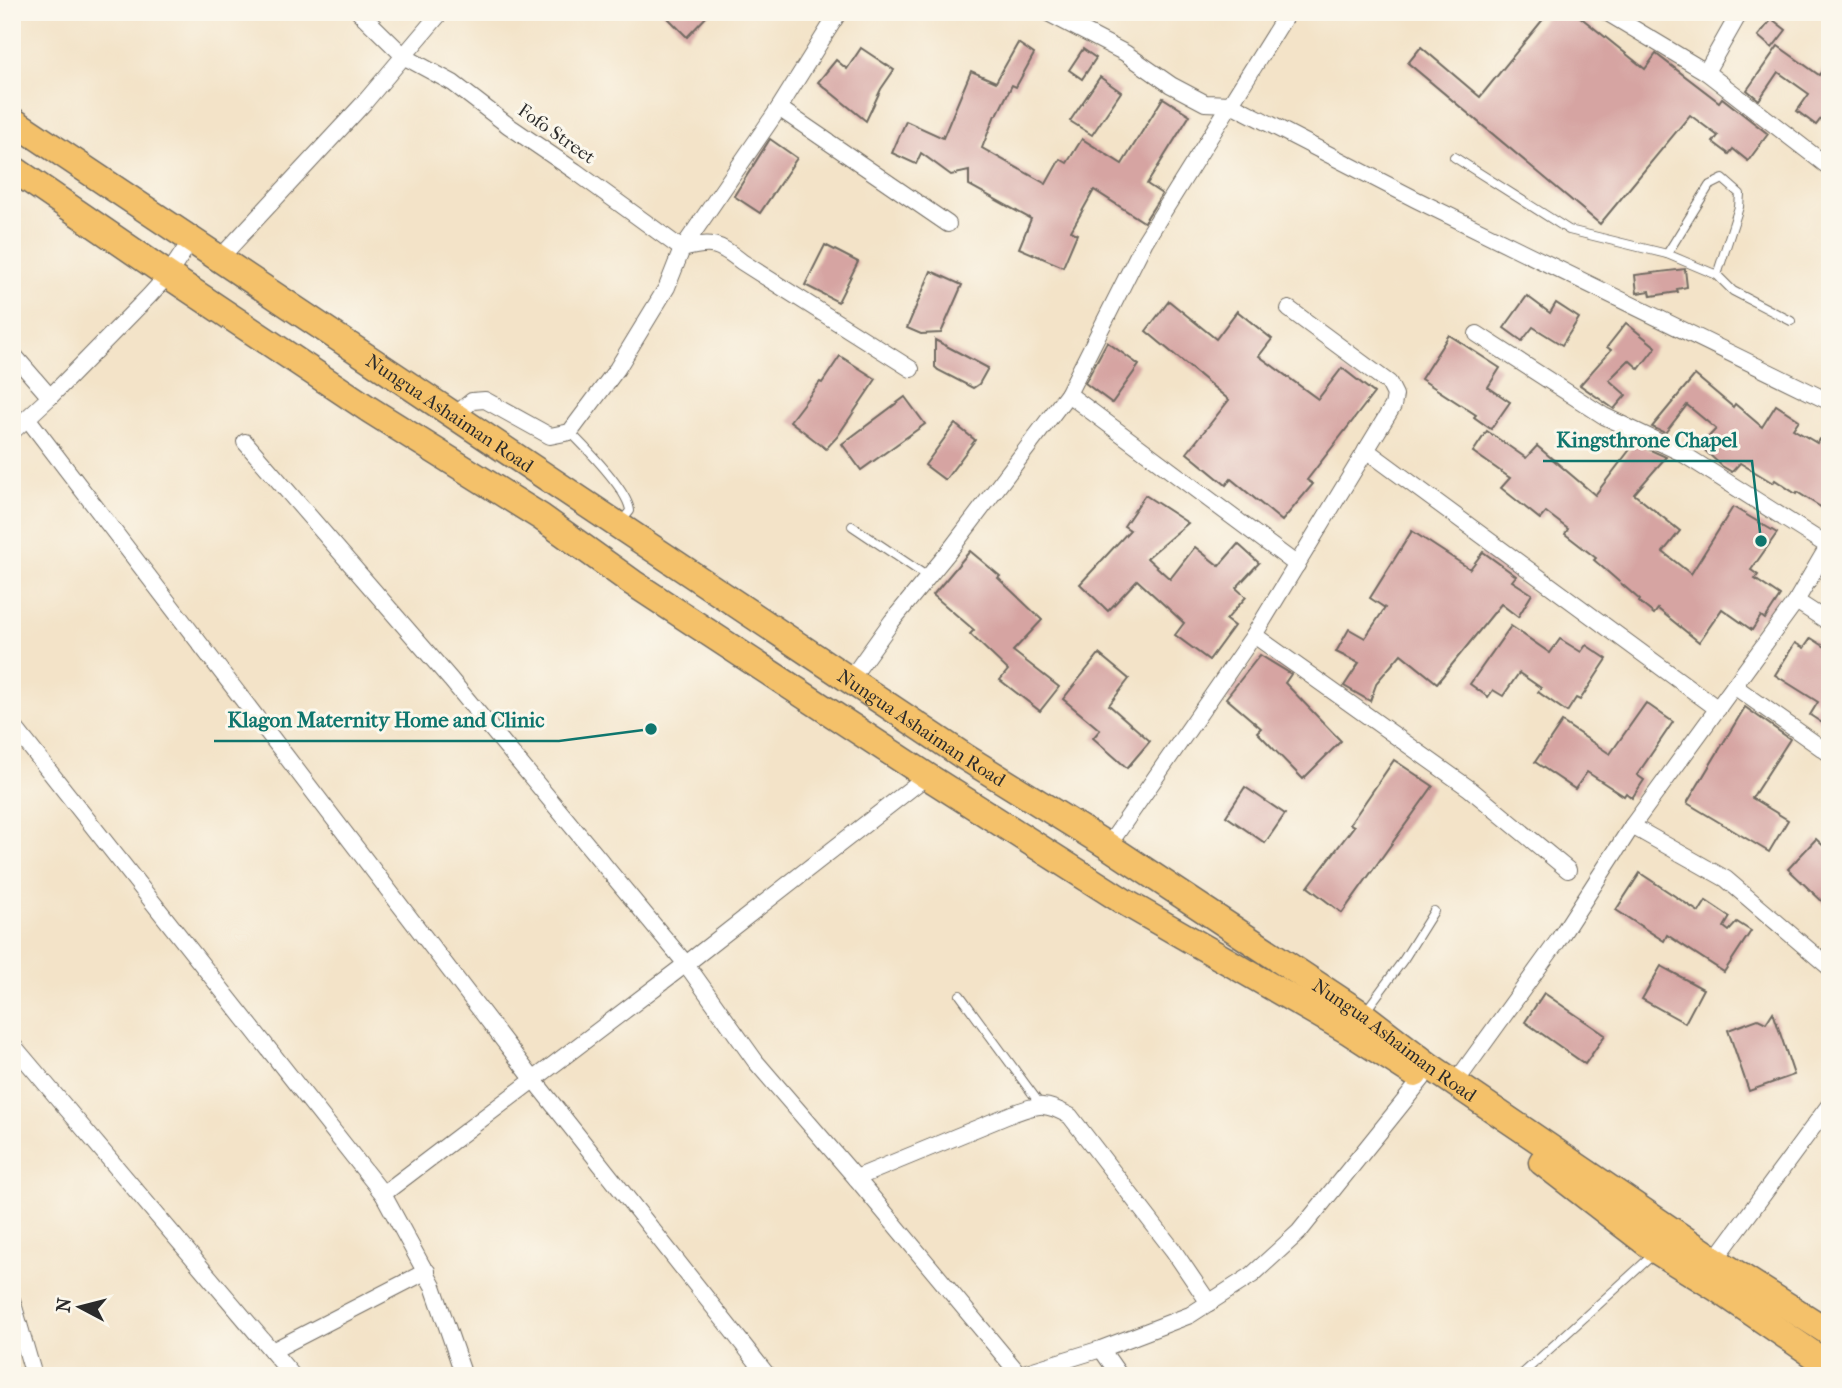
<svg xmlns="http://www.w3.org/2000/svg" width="1842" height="1388" font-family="'IM FELL French Canon',serif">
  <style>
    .building { fill: #d6a4a2 }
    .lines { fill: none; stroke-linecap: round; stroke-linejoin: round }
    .lane-casing { stroke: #716b62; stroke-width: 10 }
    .street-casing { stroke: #716b62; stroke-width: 18 }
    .primary-casing { stroke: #716b62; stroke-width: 29 }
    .lane { stroke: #fff; stroke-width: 8 }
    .street { stroke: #fff; stroke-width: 16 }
    .primary { stroke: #f4c16a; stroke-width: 26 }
    .labels { text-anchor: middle; stroke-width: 6; stroke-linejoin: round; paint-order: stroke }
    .street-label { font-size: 19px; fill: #2b2b2b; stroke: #fbf7ec }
    .leader { fill: none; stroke: #0f766e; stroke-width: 2.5 }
    .callout-dot { fill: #0f766e; stroke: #fbf7ec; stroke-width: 2.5 }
    .callout-label { font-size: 21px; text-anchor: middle; font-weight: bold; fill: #0f766e; stroke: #fbf7ec; stroke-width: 6; stroke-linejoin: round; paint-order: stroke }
  </style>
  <rect width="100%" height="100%" fill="#fbf7ec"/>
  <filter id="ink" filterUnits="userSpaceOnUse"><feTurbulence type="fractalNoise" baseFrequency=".0143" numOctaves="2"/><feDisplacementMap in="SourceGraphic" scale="14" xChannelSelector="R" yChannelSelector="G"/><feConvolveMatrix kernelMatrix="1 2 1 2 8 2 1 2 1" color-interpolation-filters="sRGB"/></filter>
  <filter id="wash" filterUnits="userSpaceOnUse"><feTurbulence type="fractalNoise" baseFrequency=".00686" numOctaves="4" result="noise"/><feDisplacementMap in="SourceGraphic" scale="28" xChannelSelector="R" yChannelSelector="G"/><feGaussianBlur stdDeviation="1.57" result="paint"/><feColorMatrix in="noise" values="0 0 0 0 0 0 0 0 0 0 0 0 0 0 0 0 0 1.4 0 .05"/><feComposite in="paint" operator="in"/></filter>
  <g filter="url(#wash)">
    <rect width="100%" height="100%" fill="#f3e3c8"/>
    <g id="blocks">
      <g class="building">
        <polygon points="662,12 711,12 687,37"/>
        <polygon points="1549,12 1574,12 1645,69 1656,54 1719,102 1722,98 1768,134 1748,161 1733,149 1729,154 1713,142 1718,136 1690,115 1600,224 1408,63 1421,47 1480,97"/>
        <polygon points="1772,19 1786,30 1772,48 1758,36"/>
        <polygon points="1018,43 1034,54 1016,87 1012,85 997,115 995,115 982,148 1046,184 1060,159 1067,163 1082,139 1122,164 1163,98 1190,115 1147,184 1162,194 1144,222 1094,190 1071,231 1077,234 1063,267 1019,248 1031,219 969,185 969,171 951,175 921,153 916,164 892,153 906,121 943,138 971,71 996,82"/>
        <polygon points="1778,46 1819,75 1830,59 1830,107 1816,125 1797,111 1809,94 1778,72 1759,100 1747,90"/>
        <polygon points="861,48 894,70 881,89 866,121 818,82 836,60 847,69"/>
        <polygon points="1083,49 1096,58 1082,79 1069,70"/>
        <polygon points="1100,77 1121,92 1092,135 1070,121"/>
        <polygon points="770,139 797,158 760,213 734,196"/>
        <polygon points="825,245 858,262 838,302 805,285"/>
        <polygon points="1685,269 1687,287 1677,289 1678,292 1651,296 1650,291 1637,293 1635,275"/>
        <polygon points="931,271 962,285 941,333 921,334 907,328"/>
        <polygon points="1527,296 1550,313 1556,303 1579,318 1562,345 1533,327 1522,341 1504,328"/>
        <polygon points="1169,301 1216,339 1237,311 1272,339 1259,356 1318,399 1342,368 1374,393 1307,480 1313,484 1282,521 1231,479 1226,485 1187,453 1229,400 1146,331"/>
        <polygon points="1626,323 1656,347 1639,369 1629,360 1609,380 1626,395 1614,409 1580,385 1611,350 1607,347"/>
        <polygon points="1449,335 1500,368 1488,387 1510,402 1491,429 1474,417 1476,415 1421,379"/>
        <polygon points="935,340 988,368 979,384 973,388 938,370 935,367"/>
        <polygon points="1107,342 1139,365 1112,403 1085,383"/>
        <polygon points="840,356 876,379 837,437 826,449 790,421 820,382 822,383"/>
        <polygon points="1695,375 1733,407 1735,404 1762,427 1776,405 1799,420 1793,429 1817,443 1819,439 1830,446 1830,513 1797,492 1796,494 1775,480 1773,483 1740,463 1732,472 1722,466 1700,446 1716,429 1687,405 1665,433 1652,427"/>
        <polygon points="905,397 925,424 861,470 842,444"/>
        <polygon points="955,424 975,440 945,480 925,465"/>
        <polygon points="1487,431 1526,458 1537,446 1595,495 1635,443 1666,457 1634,494 1680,531 1663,552 1691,574 1733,507 1777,533 1751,570 1758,575 1755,579 1780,596 1765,619 1761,616 1752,630 1722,609 1699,642 1658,609 1654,614 1639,602 1640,600 1594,560 1596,558 1565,534 1568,529 1546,512 1540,519 1501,488 1510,478 1473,452"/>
        <polygon points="1145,495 1188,523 1147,558 1170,579 1195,547 1219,566 1238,544 1259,563 1236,588 1246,597 1226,620 1234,626 1209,660 1175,635 1184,623 1137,580 1108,611 1080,584 1130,530 1124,526"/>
        <polygon points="1412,531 1470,569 1483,552 1516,576 1512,581 1532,594 1518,617 1501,604 1437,683 1401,654 1377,682 1370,701 1344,686 1359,663 1336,652 1349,629 1365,638 1385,608 1370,598"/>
        <polygon points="970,551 1000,576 998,578 1042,620 1013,651 1059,687 1040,711 1000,680 1008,670 970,634 974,630 933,595"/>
        <polygon points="1511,626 1550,653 1560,639 1581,652 1586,645 1607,659 1580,700 1576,698 1567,712 1538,692 1541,688 1519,673 1503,696 1493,690 1488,697 1470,684"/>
        <polygon points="1811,638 1830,650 1830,728 1810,715 1818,702 1775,675 1795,643 1804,648"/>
        <polygon points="1099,654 1129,679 1109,705 1150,741 1127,768 1093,738 1100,730 1063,699"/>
        <polygon points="1260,655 1291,674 1285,683 1341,741 1303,779 1257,732 1261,728 1226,698"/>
        <polygon points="1646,703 1673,722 1637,775 1644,780 1632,798 1626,793 1624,796 1587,772 1575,789 1535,762 1562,722 1610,754"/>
        <polygon points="1745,707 1790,739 1752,798 1788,820 1769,852 1687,803"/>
        <polygon points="1394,760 1433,786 1342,913 1308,887 1354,826 1350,824"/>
        <polygon points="1245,787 1285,814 1265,843 1226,816"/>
        <polygon points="1816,839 1830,852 1830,909 1788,869"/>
        <polygon points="1640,873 1699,912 1706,901 1730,917 1724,927 1729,931 1737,922 1751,931 1724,972 1667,935 1664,941 1616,910"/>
        <polygon points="1661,966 1703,989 1685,1023 1642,999"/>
        <polygon points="1544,993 1605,1035 1585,1064 1525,1022"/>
        <polygon points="1773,1012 1794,1075 1749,1091 1728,1030 1758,1019 1766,1023"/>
      </g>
    </g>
  </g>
  <g filter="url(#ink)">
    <use href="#blocks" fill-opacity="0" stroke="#716b62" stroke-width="2"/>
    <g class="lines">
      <g class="lane-casing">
        <g id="lane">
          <polyline points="1454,157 1569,230 1667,254 1717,275 1733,291 1791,321"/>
          <polyline points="1667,254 1709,186 1723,179 1740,194 1739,207 1717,275"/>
          <path d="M570,432c15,15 58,58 60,79l-10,12"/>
          <polyline points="852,526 928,577"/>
          <polyline points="960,995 1040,1104"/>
          <polyline points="1365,1012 1404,959 1434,911"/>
          <polyline points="1520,1376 1655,1253"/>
        </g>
      </g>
      <g class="street-casing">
        <g id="street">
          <path d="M359,12l46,45 48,26 56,43 66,45 107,78c30,-8 36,-6 60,13l169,107"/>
          <polyline points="1046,12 1125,53 1171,85 1205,103 1231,104 1417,200 1830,402"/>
          <polyline points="1606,12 1706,72 1830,168"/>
          <polyline points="1706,72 1740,12"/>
          <polyline points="779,108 948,224"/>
          <polyline points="220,258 364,103 441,12"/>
          <polyline points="1477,334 1604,416 1680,452 1828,546"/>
          <polyline points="12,353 50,397"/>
          <polyline points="1068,394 1297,565"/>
          <polyline points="455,415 472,401 485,400 550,436 570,432 617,369 667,287 682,249 779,108 839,12"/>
          <polyline points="28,419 533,1079 768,1376"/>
          <polyline points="12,432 50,397 149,296 168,275 192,239"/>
          <polyline points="245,442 451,680 686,964 756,1062 856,1178 1019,1374"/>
          <polyline points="1366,450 1718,709"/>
          <polyline points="1796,601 1830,623"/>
          <polyline points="1254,635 1470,789 1568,870"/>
          <polyline points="846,675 857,670 892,621 947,554 1068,394 1145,241 1288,12"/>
          <polyline points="1734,686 1830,754"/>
          <polyline points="12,724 383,1194 433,1286 464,1376"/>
          <polyline points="1632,826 1726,879 1830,968"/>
          <polyline points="1108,846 1254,635 1393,406 1395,395 1389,383 1289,309"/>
          <polyline points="12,1044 293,1376"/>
          <polyline points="1455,1083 1557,942 1632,826 1796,601 1830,543"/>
          <path d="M856,1178l158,-65c26,-9 31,-11 56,3l103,134 36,53"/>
          <polyline points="383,1194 686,964 927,776"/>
          <polyline points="1715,1260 1830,1104"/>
          <polyline points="12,1300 34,1376"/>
          <polyline points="1101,1349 1120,1376"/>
          <polyline points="272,1351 427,1271"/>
          <polyline points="1014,1376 1101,1349 1190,1315 1252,1275 1299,1232 1422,1079 1426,1070"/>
        </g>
      </g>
      <g class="primary-casing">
        <g id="primary">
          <path id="s1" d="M12,120l953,637 143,89 255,169 65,50 287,195 115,73"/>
          <polyline points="12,168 168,275 370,410 541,517 633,583 927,776 1123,901 1350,1032 1415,1074"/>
          <polyline points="1542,1162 1657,1251 1718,1289 1830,1366"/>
        </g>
      </g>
      <use href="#lane" class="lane"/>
      <use href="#street" class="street"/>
      <use href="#primary" class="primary"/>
    </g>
  </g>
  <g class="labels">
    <g class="street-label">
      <text transform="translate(557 133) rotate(35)" y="7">Fofo Street</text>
      <text dy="7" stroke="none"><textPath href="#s1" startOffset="527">Nungua Ashaiman Road</textPath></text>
      <text dy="7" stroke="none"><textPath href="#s1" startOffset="1094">Nungua Ashaiman Road</textPath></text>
      <text dy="7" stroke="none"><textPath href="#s1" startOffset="1661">Nungua Ashaiman Road</textPath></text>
    </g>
  </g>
  <path class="leader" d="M1761 541L1752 461H1543M651 729L559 741H214"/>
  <g class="callout-dot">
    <circle cx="1761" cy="541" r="7"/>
    <circle cx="651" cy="729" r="7"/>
  </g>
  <g class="callout-label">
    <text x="1647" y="447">Kingsthrone Chapel</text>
    <text x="386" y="727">Klagon Maternity Home and Clinic</text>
  </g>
  <rect width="1842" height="1388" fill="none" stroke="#fbf7ec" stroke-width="42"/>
  <g transform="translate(80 1307) rotate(277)" stroke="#fbf7ec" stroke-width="5" paint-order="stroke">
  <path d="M0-5L12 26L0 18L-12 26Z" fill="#2b2b2b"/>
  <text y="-10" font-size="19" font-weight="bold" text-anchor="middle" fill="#2b2b2b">N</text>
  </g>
</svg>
